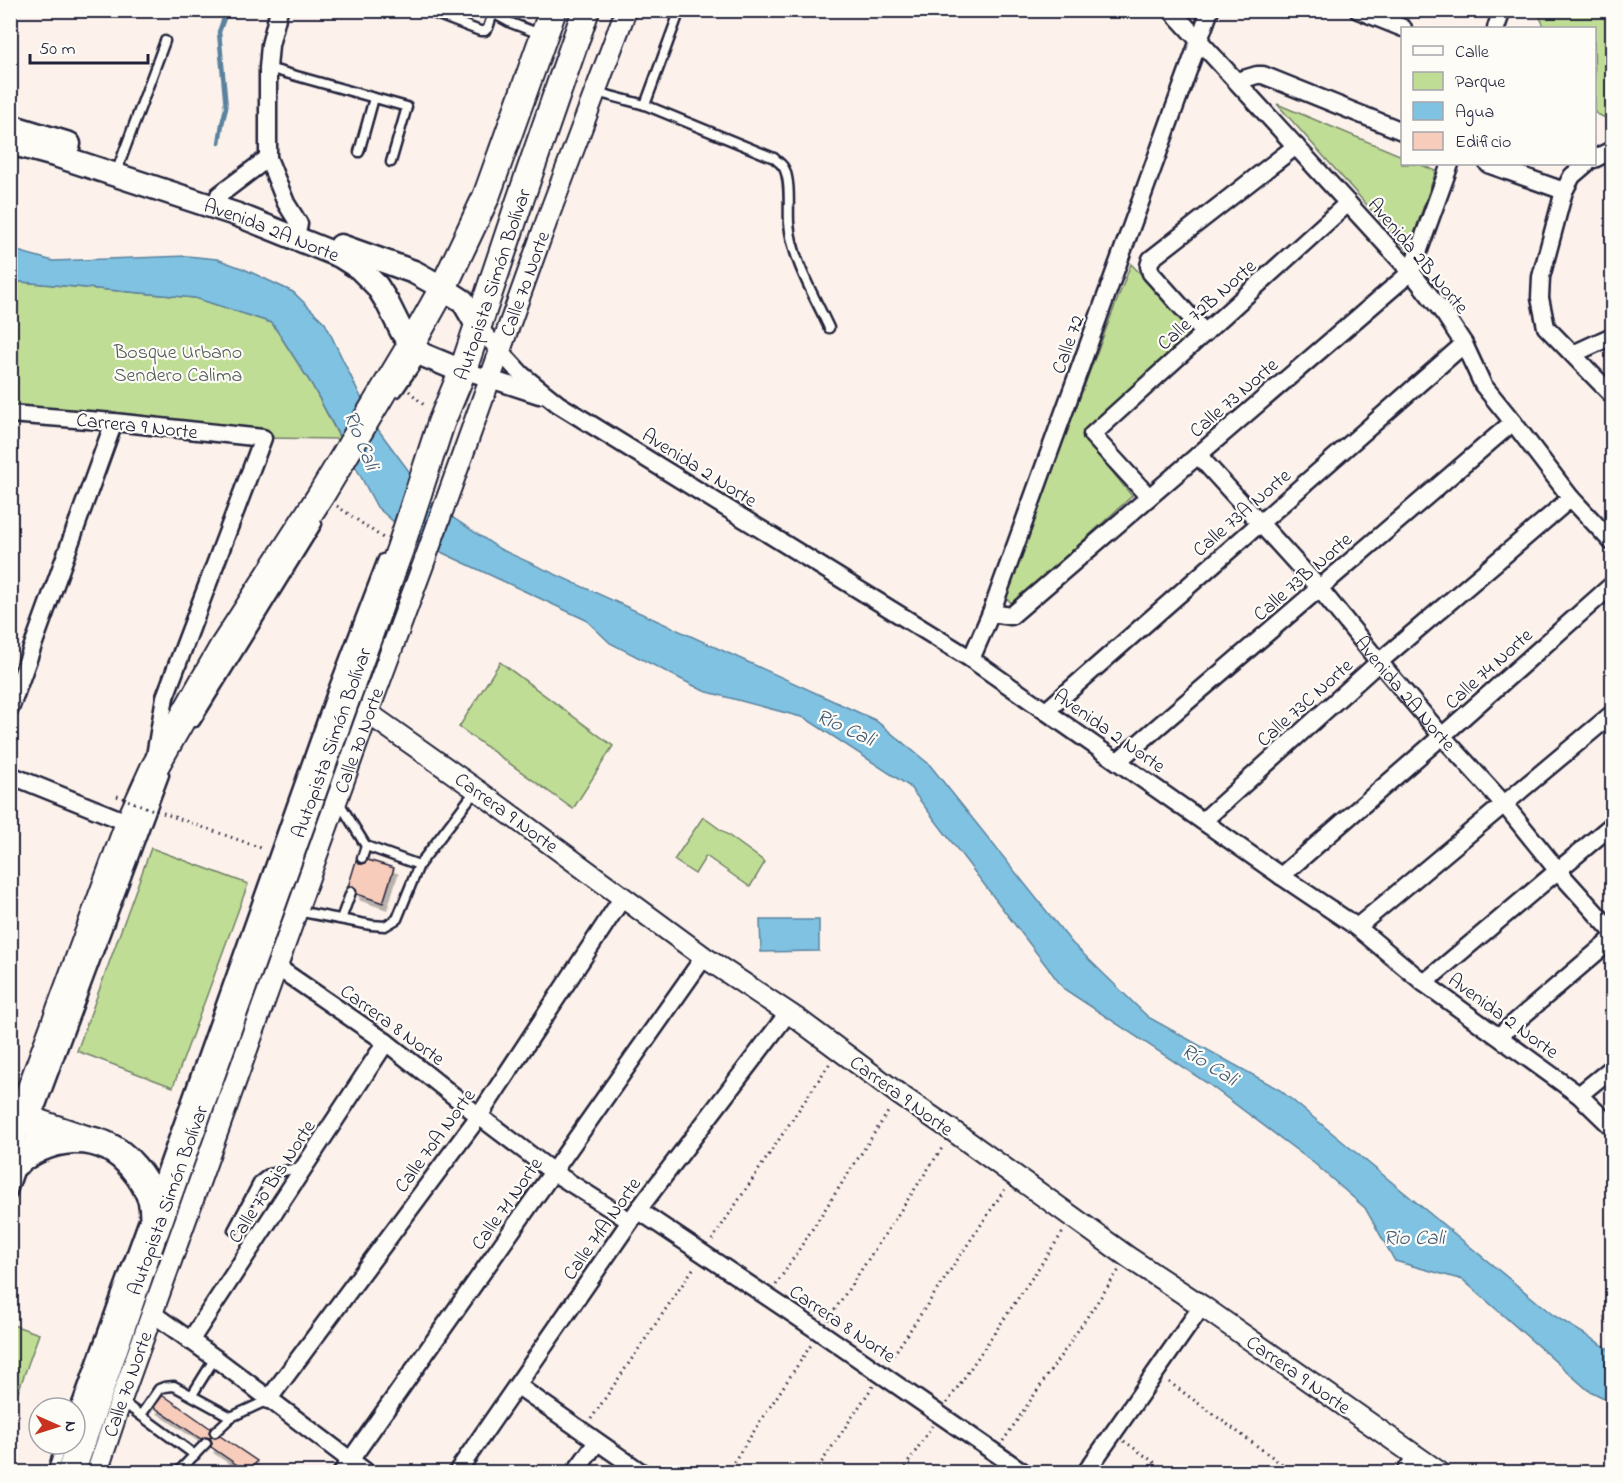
<svg xmlns="http://www.w3.org/2000/svg" width="1623" height="1483" font-family="'Indie Flower',sans-serif">
  <style>
    .green { fill: #c0dd95; stroke: #718068; stroke-width: 1.5 }
    .water { fill: #80c2e1; stroke: #5a829f; stroke-width: 1.5 }
    .lines { fill: none; stroke-linecap: round; stroke-linejoin: round }
    .stream { stroke: #5a829f; stroke-width: 4.5 }
    .building { fill: #f8ccba; stroke: #22223b; stroke-width: 1.5; filter: url(#shadow) }
    .service-casing { stroke: #22223b; stroke-width: 13 }
    .minor-casing { stroke: #22223b; stroke-width: 21 }
    .tertiary-casing { stroke: #22223b; stroke-width: 24 }
    .secondary-casing { stroke: #22223b; stroke-width: 27 }
    .primary-casing { stroke: #22223b; stroke-width: 30 }
    .trunk-casing { stroke: #22223b; stroke-width: 32 }
    .path { stroke: #22223b; stroke-width: 3; stroke-dasharray: 1.5 4.5; stroke-linecap: butt }
    .service { stroke: #fdfcf7; stroke-width: 8 }
    .minor { stroke: #fdfcf7; stroke-width: 16 }
    .tertiary { stroke: #fdfcf7; stroke-width: 20 }
    .secondary { stroke: #fdfcf7; stroke-width: 22 }
    .primary { stroke: #fdfcf7; stroke-width: 26 }
    .trunk { stroke: #fdfcf7; stroke-width: 27 }
    .path-bridge { stroke: #22223b; stroke-width: 3; stroke-dasharray: 1.5 4.5; stroke-linecap: butt }
    .labels { text-anchor: middle; stroke-width: 4.5; stroke-linejoin: round; paint-order: stroke }
    .street-label { font-size: 20px; fill: #22223b; stroke: #fdfcf7 }
    .park-label { font-size: 20px; fill: #515a56; stroke: #fdfcf7 }
    .water-label { font-size: 21px; font-style: italic; fill: #435a75; stroke: #fdfcf7 }
  </style>
  <defs>
    <filter id="shadow"><feDropShadow dx="3.5" dy="6" stdDeviation="0" flood-color="#0004"/></filter>
  </defs>
  <rect width="100%" height="100%" fill="#fcf2eb"/>
  <filter id="ink" filterUnits="userSpaceOnUse"><feTurbulence type="fractalNoise" baseFrequency=".0167" numOctaves="2"/><feDisplacementMap in="SourceGraphic" scale="12" xChannelSelector="R" yChannelSelector="G"/><feConvolveMatrix kernelMatrix="1 2 1 2 8 2 1 2 1" color-interpolation-filters="sRGB"/></filter>
  <g filter="url(#ink)">
    <g class="green">
      <polygon points="1537,11 1612,11 1612,121 1595,113 1594,28 1545,28"/>
      <polygon points="1277,104 1402,156 1402,164 1419,164 1436,171 1408,251"/>
      <polygon points="1131,264 1195,330 1084,437 1132,496 1013,605 1004,595"/>
      <polygon points="10,281 195,298 272,323 312,385 340,439 263,438 11,413"/>
      <polygon points="500,662 613,746 573,809 459,727"/>
      <polygon points="703,817 765,862 750,887 706,856 695,874 674,860"/>
      <polygon points="151,848 248,884 173,1087 77,1051"/>
      <polygon points="10,1324 39,1334 13,1406 10,1405"/>
    </g>
    <g class="water">
      <polygon points="10,249 53,261 187,256 217,259 244,269 293,292 325,323 374,424 434,505 500,549 875,720 929,764 1072,943 1148,1017 1280,1090 1553,1315 1612,1351 1612,1402 1588,1390 1463,1280 1395,1261 1365,1208 1315,1164 1207,1083 1064,989 909,786 805,718 704,691 610,643 586,620 413,539 377,507 312,385 272,323 195,298 11,281"/>
      <polygon points="760,920 819,920 819,951 761,952"/>
    </g>
    <g class="lines">
      <polyline class="stream" points="219,143 222,124 226,108 219,32 227,10"/>
    </g>
    <g class="building">
      <polygon points="368,860 394,868 383,903 357,894 355,888 353,886 348,887 356,861 359,864 363,864"/>
      <polygon points="163,1395 210,1428 209,1433 211,1437 216,1438 220,1436 257,1461 249,1473 211,1447 212,1442 210,1438 205,1437 201,1439 154,1407"/>
    </g>
    <g class="lines">
      <g class="service-casing">
        <g id="service">
          <polyline points="425,10 480,31 485,31 488,28 493,13"/>
          <polyline points="489,11 511,23 540,34"/>
          <polyline points="268,68 407,107 391,162"/>
          <polyline points="596,92 645,105 680,10"/>
          <path d="M645,105l129,53c3,3 8,6 10,10 7,13 4,40 5,55 3,37 25,72 40,105"/>
          <polyline points="359,152 374,98"/>
          <polyline points="116,173 165,41"/>
          <polyline points="397,392 422,356"/>
          <polyline points="195,722 317,524"/>
          <polyline points="337,799 366,846 419,865"/>
          <polyline points="362,858 366,846"/>
          <polyline points="297,911 371,925 385,926 397,919 419,865 476,790"/>
          <polyline points="341,919 351,892"/>
          <polyline points="28,1145 42,1103 164,775"/>
          <polyline points="155,1190 331,695 383,559"/>
          <polyline points="10,1197 20,1169"/>
          <polyline points="233,1230 259,1181 268,1174 293,1169 303,1170"/>
          <polyline points="192,1395 215,1358"/>
          <polyline points="121,1401 195,1455"/>
          <polyline points="75,1409 143,1222"/>
          <polyline points="141,1415 159,1389 164,1387 174,1386 231,1417 215,1432"/>
          <polyline points="231,1417 268,1400"/>
          <polyline points="52,1472 62,1444"/>
          <polyline points="178,1472 206,1443"/>
        </g>
      </g>
      <g class="minor-casing">
        <g id="minor">
          <polyline points="279,10 270,45 268,68 268,158 286,203 299,224 295,238"/>
          <polyline points="1171,10 1411,272 1445,315 1464,344 1483,385 1513,422 1571,498 1612,542"/>
          <polyline points="1358,10 1403,28"/>
          <polyline points="1496,28 1502,10"/>
          <polyline points="1237,81 1257,75 1263,75 1402,131"/>
          <polyline points="1594,159 1612,150"/>
          <polyline points="1488,164 1564,191"/>
          <polyline points="1586,164 1572,176 1564,191 1541,277 1540,298 1546,327 1612,395"/>
          <polyline points="215,208 219,195 268,158"/>
          <polyline points="478,327 522,375 558,404 971,659 1281,876 1357,927 1424,983 1579,1095 1612,1127"/>
          <polyline points="1205,333 1151,273 1149,266 1151,259 1296,146"/>
          <polyline points="1573,354 1612,336"/>
          <polyline points="463,370 539,395"/>
          <polyline points="10,414 114,422 263,438 165,697 155,756"/>
          <path id="s1" d="M1198,455l121,133 60,74 63,74 62,68 54,67 54,60"/>
          <polyline points="1149,497 1092,435 1348,203"/>
          <polyline points="991,613 1011,616 1411,272 1450,164"/>
          <polyline points="971,659 991,613 1210,10"/>
          <polyline points="10,709 114,422"/>
          <polyline points="1046,711 1464,344"/>
          <polyline points="1118,761 1513,422"/>
          <polyline points="10,775 129,823"/>
          <polyline points="1203,821 1379,662 1571,498"/>
          <polyline points="1281,876 1442,736 1612,585"/>
          <polyline points="1357,927 1612,714"/>
          <polyline points="277,967 386,1042 479,1116 553,1172 630,1221"/>
          <polyline points="1424,983 1612,825"/>
          <polyline points="1499,1036 1612,939"/>
          <polyline points="1579,1095 1612,1068"/>
          <polyline points="638,1210 820,1332 1023,1472"/>
          <polyline points="152,1313 215,1358 366,1472"/>
          <polyline points="190,1341 386,1042"/>
          <polyline points="518,1386 641,1472"/>
          <polyline points="268,1400 479,1116 623,897"/>
          <polyline points="342,1472 704,957"/>
          <polyline points="457,1472 638,1210 788,1013"/>
          <polyline points="575,1472 597,1442"/>
          <polyline points="1086,1472 1202,1306"/>
          <polyline points="1405,1472 1416,1457"/>
        </g>
      </g>
      <g class="tertiary-casing">
        <g id="tertiary">
          <polyline points="368,713 477,790 704,957 799,1020 900,1095 953,1131 1128,1257 1202,1306 1439,1472"/>
          <path id="s2" d="M97,1472l24,-72 247,-687 55,-148 124,-345 79,-210"/>
        </g>
      </g>
      <g class="secondary-casing">
        <g id="secondary">
          <polyline points="10,126 69,144"/>
          <path id="s3" d="M10,143l48,13 180,59 102,41 19,12 18,18 10,16 15,30 9,13 12,10 29,12 11,3"/>
          <polyline points="341,246 414,272 443,288 463,301 478,327"/>
        </g>
      </g>
      <g class="primary-casing">
        <g id="primary">
          <polyline points="21,1117 89,1140"/>
          <polyline points="10,1145 129,823 153,770 223,647 321,495 411,345 443,288 486,197 553,10"/>
          <path id="s4" d="M155,1232l245,-683 41,-126 22,-53 54,-161 69,-199"/>
        </g>
      </g>
      <g class="trunk-casing">
        <path id="trunk" d="M10,1167c37,-32 89,-41 123,0 8,9 15,21 19,32 3,13 2,28 -1,41l-80,232"/>
      </g>
      <g class="path">
        <polyline points="409,391 426,407"/>
        <polyline points="337,506 383,538"/>
        <polyline points="163,813 264,849"/>
        <polyline points="712,1240 830,1063"/>
        <polyline points="776,1285 890,1109"/>
        <polyline points="828,1320 944,1145"/>
        <polyline points="890,1360 1005,1189"/>
        <polyline points="1169,1382 1293,1472"/>
        <polyline points="947,1403 1063,1232"/>
        <polyline points="591,1419 695,1266"/>
        <polyline points="1003,1441 1119,1270"/>
        <polyline points="1124,1441 1168,1472"/>
        <polyline points="727,1472 811,1345"/>
        <polyline points="815,1472 873,1386"/>
        <polyline points="902,1472 932,1426"/>
        <polyline points="981,1472 987,1464"/>
      </g>
      <use href="#service" class="service"/>
      <use href="#minor" class="minor"/>
      <use href="#tertiary" class="tertiary"/>
      <use href="#secondary" class="secondary"/>
      <use href="#primary" class="primary"/>
      <use href="#trunk" class="trunk"/>
      <polyline class="path-bridge" points="117,796 161,813"/>
    </g>
  </g>
  <g class="labels">
    <g class="street-label">
      <text dy="7" stroke="none"><textPath href="#s3" startOffset="276">Avenida 2A Norte</textPath></text>
      <text transform="translate(1419 255) rotate(50)" y="7">Avenida 2B Norte</text>
      <text dy="7" stroke="none"><textPath href="#s4" startOffset="1006">Autopista Simón Bolívar</textPath></text>
      <text dy="7" stroke="none"><textPath href="#s2" startOffset="1263">Calle 70 Norte</textPath></text>
      <text transform="translate(1206 304) rotate(-42)" y="7">Calle 72B Norte</text>
      <text transform="translate(1067 344) rotate(-70)" y="7">Calle 72</text>
      <text transform="translate(1233 397) rotate(-41)" y="7">Calle 73 Norte</text>
      <text transform="translate(137 425) rotate(6)" y="7">Carrera 9 Norte</text>
      <text transform="translate(700 467) rotate(32)" y="7">Avenida 2 Norte</text>
      <text transform="translate(1241 512) rotate(-41)" y="7">Calle 73A Norte</text>
      <text transform="translate(1302 576) rotate(-41)" y="7">Calle 73B Norte</text>
      <text transform="translate(1488 668) rotate(-42)" y="7">Calle 74 Norte</text>
      <text dy="7" stroke="none"><textPath href="#s1" startOffset="316">Avenida 2A Norte</textPath></text>
      <text transform="translate(1304 702) rotate(-42)" y="7">Calle 73C Norte</text>
      <text transform="translate(1110 730) rotate(35)" y="7">Avenida 2 Norte</text>
      <text dy="7" stroke="none"><textPath href="#s2" startOffset="777">Calle 70 Norte</textPath></text>
      <text dy="7" stroke="none"><textPath href="#s4" startOffset="520">Autopista Simón Bolívar</textPath></text>
      <text transform="translate(507 812) rotate(36)" y="7">Carrera 9 Norte</text>
      <text transform="translate(1504 1015) rotate(36)" y="7">Avenida 2 Norte</text>
      <text transform="translate(393 1024) rotate(36)" y="7">Carrera 8 Norte</text>
      <text transform="translate(902 1095) rotate(36)" y="7">Carrera 9 Norte</text>
      <text transform="translate(434 1140) rotate(-54)" y="7">Calle 70A Norte</text>
      <text transform="translate(271 1181) rotate(-57)" y="7">Calle 70 Bis Norte</text>
      <text transform="translate(167 1200) rotate(-70)" y="7">Autopista Simón Bolívar</text>
      <text transform="translate(506 1203) rotate(-55)" y="7">Calle 71 Norte</text>
      <text transform="translate(601 1228) rotate(-55)" y="7">Calle 71A Norte</text>
      <text transform="translate(843 1323) rotate(34)" y="7">Carrera 8 Norte</text>
      <text transform="translate(1299 1374) rotate(35)" y="7">Carrera 9 Norte</text>
      <text dy="7" stroke="none"><textPath href="#s2" startOffset="93">Calle 70 Norte</textPath></text>
    </g>
    <g class="park-label">
      <text x="178" y="358">Bosque Urbano<tspan x="178" dy="23">Sendero Calima</tspan></text>
    </g>
    <g class="water-label">
      <text transform="translate(362 440) rotate(68)" y="7">Río Cali</text>
      <text transform="translate(846 727) rotate(25)" y="7">Río Cali</text>
      <text transform="translate(1210 1064) rotate(32)" y="7">Río Cali</text>
      <text x="1414" y="1244">Rio Cali</text>
    </g>
  </g>
  <rect width="1623" height="1483" fill="none" stroke="#fdfcf7" stroke-width="36"/>
  <rect x="18" y="18" width="1587" height="1447" fill="none" stroke="#22223b" stroke-width="2" filter="url(#ink)"/>
  <rect x="1401" y="27" width="195" height="138" fill="#fdfcf7" stroke="#a5a5ac" stroke-width="1.5"/>
  <rect x="1413" y="46" width="30" height="9" fill="#fdfcf7" stroke="#a5a5ac" stroke-width="1.5"/>
  <text x="1455" y="57" font-size="18" fill="#22223b">Calle</text>
  <rect x="1413" y="72" width="30" height="18" fill="#c0dd95" stroke="#a5a5ac" stroke-width="1.5"/>
  <text x="1455" y="87" font-size="18" fill="#22223b">Parque</text>
  <rect x="1413" y="102" width="30" height="18" fill="#80c2e1" stroke="#a5a5ac" stroke-width="1.5"/>
  <text x="1455" y="117" font-size="18" fill="#22223b">Agua</text>
  <rect x="1413" y="132" width="30" height="18" fill="#f8ccba" stroke="#a5a5ac" stroke-width="1.5"/>
  <text x="1455" y="147" font-size="18" fill="#22223b">Edificio</text>
  <g transform="translate(57 1426) rotate(93)"><circle r="28" fill="#fdfcf7" stroke="#a5a5ac" stroke-width="1.5"/>
  <path d="M0-4.5L10 22L0 15L-10 22Z" fill="#c8321e"/>
  <text y="-9" font-size="16" font-weight="bold" text-anchor="middle" fill="#22223b">N</text>
  </g>
  <path d="M30 54v9h118v-9" fill="none" stroke="#22223b" stroke-width="3"/>
  <text x="39" y="54" font-size="18" fill="#22223b" stroke="#fdfcf7" stroke-width="4.5" paint-order="stroke">50 m</text>
</svg>
